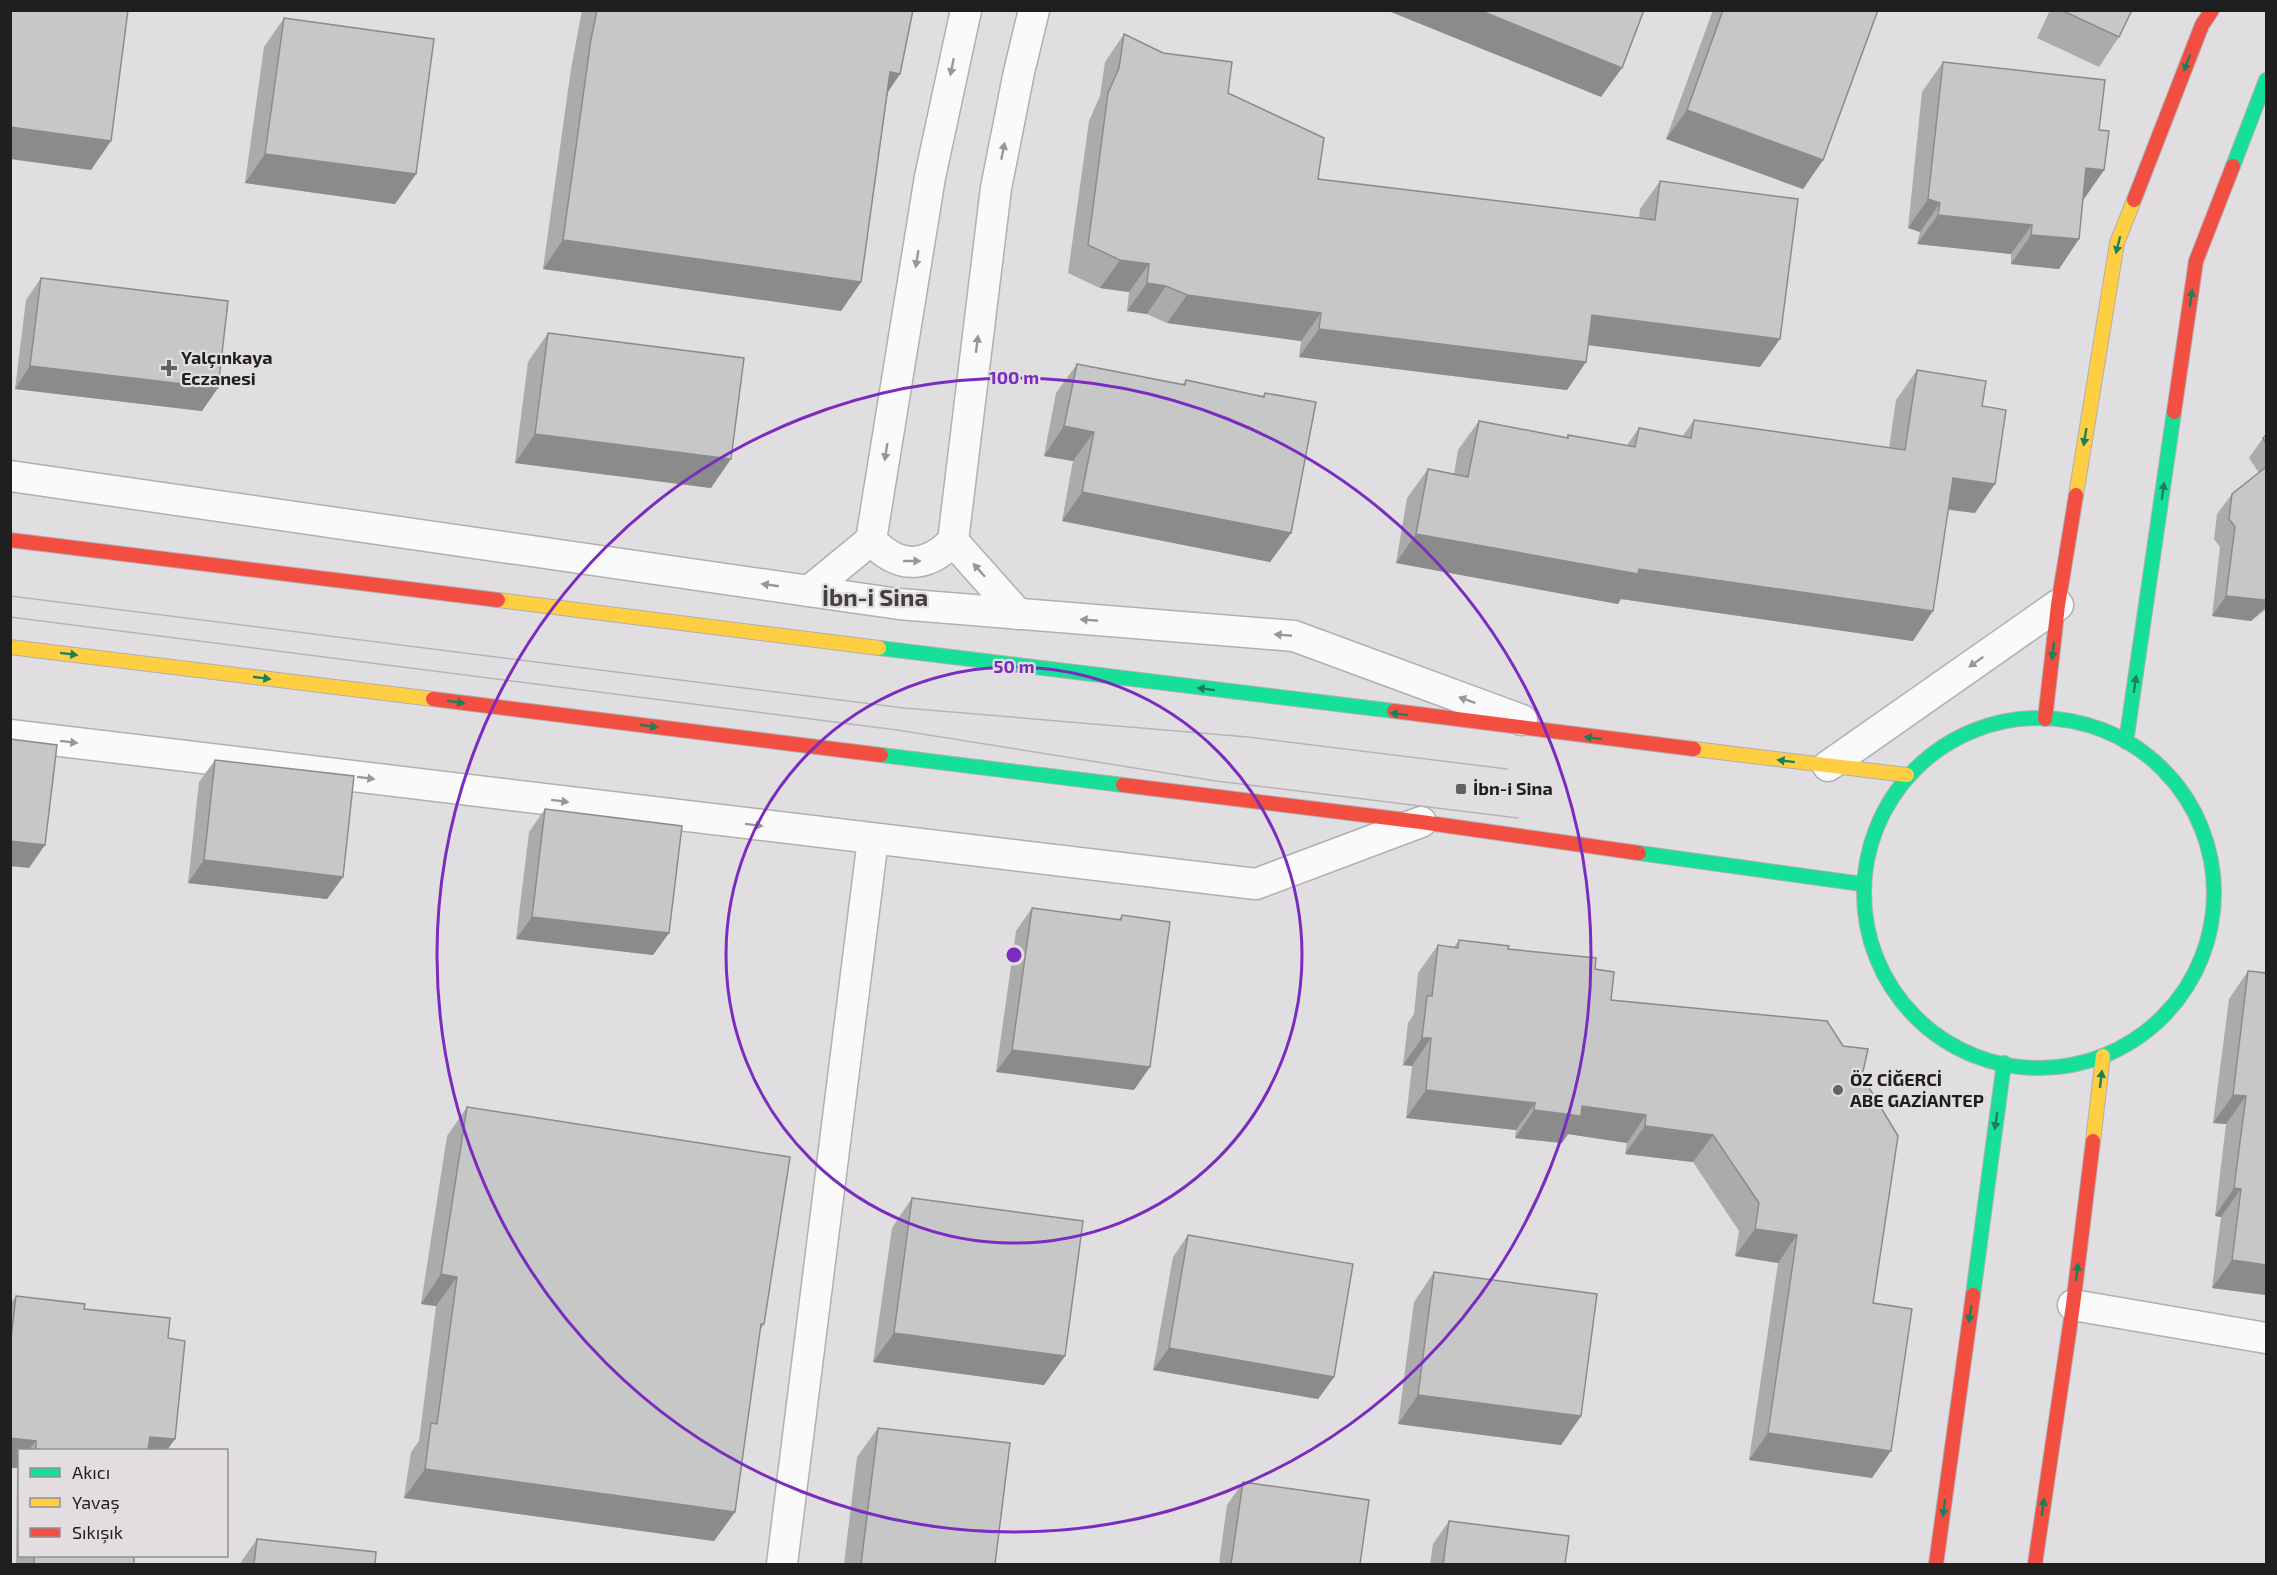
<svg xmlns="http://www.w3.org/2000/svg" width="2277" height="1575" font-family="'Exo 2',sans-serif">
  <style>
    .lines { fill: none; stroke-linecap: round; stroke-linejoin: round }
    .street-casing { stroke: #b1afb1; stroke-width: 33 }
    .fast-casing { stroke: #b1afb1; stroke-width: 16 }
    .slow-casing { stroke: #b1afb1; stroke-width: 16 }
    .jam-casing { stroke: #b1afb1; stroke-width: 16 }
    .street { stroke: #fafafa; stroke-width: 30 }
    .fast { stroke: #16e098; stroke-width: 14 }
    .slow { stroke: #ffcf43; stroke-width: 14 }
    .jam { stroke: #f24e42; stroke-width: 14 }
    .tram { stroke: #b6b5b6; stroke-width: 1.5 }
    .wall { fill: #acabac }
    .shaded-wall { fill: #8c8b8c }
    .building { fill: #c8c7c8; stroke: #8c8b8c; stroke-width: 1.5 }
    .oneway { fill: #1b805c }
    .oneway2 { fill: #989798 }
    .ring { fill: none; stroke: #7b2cbf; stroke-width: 3 }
    .poi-dot { fill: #636263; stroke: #e1dde1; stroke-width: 2 }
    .labels { text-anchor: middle; stroke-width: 4.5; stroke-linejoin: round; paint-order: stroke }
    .poi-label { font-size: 18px; font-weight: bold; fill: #201f20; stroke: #e1dde1; text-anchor: start }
    .district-label { font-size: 24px; font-weight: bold; fill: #434044; stroke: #e1dde1 }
    .centre { fill: #7b2cbf; stroke: #e1dde1; stroke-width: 3 }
    .ring-label { font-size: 18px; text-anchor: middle; font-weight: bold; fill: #7b2cbf; stroke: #e1dde1; stroke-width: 4.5; stroke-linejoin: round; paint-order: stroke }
  </style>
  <rect width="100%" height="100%" fill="#e0dee0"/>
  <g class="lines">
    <g class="street-casing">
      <g id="street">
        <polyline points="10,476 899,604 1294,636 1522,720"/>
        <path d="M871,540c27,29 55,29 82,1"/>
        <polyline points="809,591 871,540 930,177 966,10"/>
        <polyline points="1018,614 953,541 996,188 1019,72 1034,10"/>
        <polyline points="10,735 1256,884 1421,822"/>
        <polyline points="1828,766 2058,605"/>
        <polyline points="2073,1305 2266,1338"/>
        <polyline points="782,1564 873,839"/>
      </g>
    </g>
    <g class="fast-casing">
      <g id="fast">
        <polyline points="2233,166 2266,80"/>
        <polyline points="879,648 1394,711"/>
        <circle cx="2039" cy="893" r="175"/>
        <polyline points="2126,742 2174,412"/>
        <polyline points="881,755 1123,785"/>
        <polyline points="1639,853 1862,884"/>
        <polyline points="1973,1295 2004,1063"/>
      </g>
    </g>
    <g class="slow-casing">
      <g id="slow">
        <polyline points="2076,495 2117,243 2134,200"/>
        <polyline points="498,600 879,648"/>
        <polyline points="10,647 433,699"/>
        <polyline points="1694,749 1907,775"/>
        <polyline points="2093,1141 2103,1056"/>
      </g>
    </g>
    <g class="jam-casing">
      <g id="jam">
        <polyline points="2134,200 2202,25 2212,10"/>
        <polyline points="2174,412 2196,261 2233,166"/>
        <polyline points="10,540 498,600"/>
        <polyline points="433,699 881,755"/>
        <polyline points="1394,711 1694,749"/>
        <polyline points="2045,719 2058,605 2076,495"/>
        <polyline points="1123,785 1421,822 1639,853"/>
        <polyline points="1936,1564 1973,1295"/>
        <polyline points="2035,1564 2073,1305 2093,1141"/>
      </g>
    </g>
    <use href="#street" class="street"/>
    <use href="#fast" class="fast"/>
    <use href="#slow" class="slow"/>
    <use href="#jam" class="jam"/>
    <g class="tram">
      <polyline points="10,596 904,708 1248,737 1507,769"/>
      <polyline points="10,617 897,730 1216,781 1518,818"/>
    </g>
  </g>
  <g class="wall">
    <polygon points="582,10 913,10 888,92 861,282 841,311 543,269 571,69"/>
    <polygon points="1713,10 1878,10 1823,160 1803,189 1666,139"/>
    <polygon points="2050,10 2132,10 2119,37 2099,67 2037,38"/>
    <polygon points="284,18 416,174 395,204 245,183 264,47"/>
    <polygon points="1124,34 1228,93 1318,179 1639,218 1640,209 1660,181 1760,367 1588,345 1586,362 1567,390 1299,357 1301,341 1167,323 1147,314 1127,311 1129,292 1100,288 1068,273 1089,121 1100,96 1105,62"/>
    <polygon points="1943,62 2099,130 2104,170 2083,199 2079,239 2059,269 2011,264 2011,254 1917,244 1920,232 1908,228 1922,92"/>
    <polygon points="41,278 202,411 15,389 26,300"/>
    <polygon points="548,333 711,488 515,463 528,362"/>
    <polygon points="1077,364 1182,385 1186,380 1262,396 1265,393 1291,533 1270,562 1062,521 1073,461 1044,456 1056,393"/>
    <polygon points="1917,370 1982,406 1975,513 1948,510 1913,641 1621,599 1618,604 1396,563 1407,498 1428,469 1454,474 1458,450 1479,421 1566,438 1568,435 1627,445 1639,428 1682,437 1694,420 1889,448 1896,400"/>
    <polygon points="2266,435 2266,612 2265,610 2251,621 2212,616 2220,547 2214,539 2217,514 2232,494 2259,473 2249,458 2263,438"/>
    <polygon points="215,760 343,877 327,899 188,883 199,782"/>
    <polygon points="545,809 669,933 653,955 516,939 529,832"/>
    <polygon points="1032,908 1119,919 1122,915 1134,1090 996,1072 1016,931"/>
    <polygon points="1459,940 1508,949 1595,969 1611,1000 1862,1076 1873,1303 1872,1478 1749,1460 1778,1263 1735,1256 1739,1231 1693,1162 1625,1154 1627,1143 1568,1134 1562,1143 1515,1138 1516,1130 1406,1118 1412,1066 1403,1065 1408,1023 1414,1014 1418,973 1438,945 1454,947"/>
    <polygon points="2248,971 2265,973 2266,971 2266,1295 2212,1288 2221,1217 2215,1216 2226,1124 2213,1123 2229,999"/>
    <polygon points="467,1107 764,1324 760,1331 735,1512 714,1541 404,1498 411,1452 419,1441 436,1306 421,1304 447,1136"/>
    <polygon points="912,1198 1065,1356 1044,1385 873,1362 892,1228"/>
    <polygon points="1188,1235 1334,1377 1318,1399 1153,1370 1173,1257"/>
    <polygon points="1434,1272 1581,1416 1561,1445 1398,1424 1414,1302"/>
    <polygon points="16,1296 84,1309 168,1338 175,1439 167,1450 20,1450 20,1556 134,1556 134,1564 16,1564 17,1468 10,1468 10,1304"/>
    <polygon points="878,1428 995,1564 844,1564 857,1457"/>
    <polygon points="1243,1482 1360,1564 1219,1564 1227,1505"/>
    <polygon points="1449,1521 1565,1564 1430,1564 1433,1544"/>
    <polygon points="257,1539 375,1564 241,1564 241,1562"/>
  </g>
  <g class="shaded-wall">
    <polygon points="1386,10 1479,10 1622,68 1601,97"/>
    <polygon points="890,72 900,74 880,104"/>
    <polygon points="1687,110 1823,160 1803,189 1666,139"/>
    <polygon points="10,127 111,141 91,170 10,159"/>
    <polygon points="265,154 416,174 395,204 245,183"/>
    <polygon points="2086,168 2104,170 2084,199 2066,197"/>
    <polygon points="1928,199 1940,203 1920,232 1908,228"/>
    <polygon points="1938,215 2032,225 2011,254 1917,244"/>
    <polygon points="2031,235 2079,239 2059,269 2011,264"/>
    <polygon points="563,240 861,282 841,311 543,269"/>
    <polygon points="1120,260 1149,264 1129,292 1100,288"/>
    <polygon points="1147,283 1166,286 1147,314 1127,311"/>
    <polygon points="1187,295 1321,313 1301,341 1167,323"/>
    <polygon points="1592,315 1780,339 1760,367 1572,343"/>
    <polygon points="1319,329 1586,362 1567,390 1299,357"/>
    <polygon points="30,366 218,388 202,411 15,389"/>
    <polygon points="1064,426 1094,432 1073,461 1044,456"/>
    <polygon points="535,434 731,459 711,488 515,463"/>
    <polygon points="1953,478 1995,484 1975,513 1932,507"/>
    <polygon points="1082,492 1291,533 1270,562 1062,521"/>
    <polygon points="1416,534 1639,569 1933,611 1913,641 1621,599 1618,604 1396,563"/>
    <polygon points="2226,596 2266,600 2266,607 2251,621 2212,616"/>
    <polygon points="10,841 45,845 29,868 10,866"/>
    <polygon points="204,860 343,877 327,899 188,883"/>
    <polygon points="532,917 669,933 653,955 516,939"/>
    <polygon points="1422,1038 1431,1038 1412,1066 1403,1065"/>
    <polygon points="1012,1050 1150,1067 1134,1090 996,1072"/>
    <polygon points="1426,1090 1535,1103 1516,1130 1406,1118"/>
    <polygon points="2233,1095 2246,1096 2226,1124 2213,1123"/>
    <polygon points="1582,1106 1646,1115 1627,1143 1568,1134 1562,1143 1515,1138 1534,1110"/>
    <polygon points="1645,1126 1713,1135 1693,1162 1625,1154"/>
    <polygon points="2234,1188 2241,1189 2221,1217 2215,1216"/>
    <polygon points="1755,1229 1797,1235 1778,1263 1735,1256"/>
    <polygon points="2232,1260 2266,1265 2266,1295 2212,1288"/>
    <polygon points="441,1274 457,1277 436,1306 421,1304"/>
    <polygon points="894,1333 1065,1356 1044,1385 873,1362"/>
    <polygon points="1169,1348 1334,1377 1318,1399 1153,1370"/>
    <polygon points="1418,1395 1581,1416 1561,1445 1398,1424"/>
    <polygon points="1768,1433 1891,1451 1872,1478 1749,1460"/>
    <polygon points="150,1437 175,1439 167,1450 140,1450"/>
    <polygon points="10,1438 36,1441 29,1450 20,1450 20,1464 17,1468 10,1468"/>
    <polygon points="425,1469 735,1512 714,1541 404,1498"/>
  </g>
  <g class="building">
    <polygon points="10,10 128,10 111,141 10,127"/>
    <polygon points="597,10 913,10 900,74 890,72 861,282 563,240 591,39"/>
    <polygon points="1479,10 1644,10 1622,68"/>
    <polygon points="1723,10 1878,10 1823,160 1687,110"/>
    <polygon points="2061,10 2132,10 2119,37"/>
    <polygon points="284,18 434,39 416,174 265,154"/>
    <polygon points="1124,34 1163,53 1232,62 1228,93 1324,138 1318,179 1655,220 1660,181 1798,199 1780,339 1592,315 1586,362 1319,329 1321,313 1187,295 1166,286 1147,283 1149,264 1120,260 1088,245 1108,93 1119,68"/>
    <polygon points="1943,62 2105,80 2099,130 2109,131 2104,170 2086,168 2079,239 2031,235 2032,225 1938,215 1940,203 1928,199"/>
    <polygon points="41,278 228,301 218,388 30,366"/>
    <polygon points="548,333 744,358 731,459 535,434"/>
    <polygon points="1077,364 1185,385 1186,380 1264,397 1265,393 1316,402 1291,533 1082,492 1094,432 1064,426"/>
    <polygon points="1917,370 1986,381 1982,406 2006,410 1995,484 1953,478 1933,611 1639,569 1638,574 1416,534 1428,469 1468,477 1479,421 1568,438 1568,435 1635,447 1639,428 1691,438 1694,420 1905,450"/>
    <polygon points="2266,435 2266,443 2263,438"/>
    <polygon points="2266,467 2266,600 2265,600 2226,596 2235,527 2229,519 2232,494"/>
    <polygon points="10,739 57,745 45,845 10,841"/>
    <polygon points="215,760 354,776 343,877 204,860"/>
    <polygon points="545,809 682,826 669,933 532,917"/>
    <polygon points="1032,908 1121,920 1122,915 1170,922 1150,1067 1012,1050"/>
    <polygon points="1459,940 1509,946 1508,949 1596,958 1595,969 1614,972 1611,1000 1827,1021 1843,1046 1868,1049 1862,1076 1898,1136 1873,1303 1912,1309 1891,1451 1768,1433 1797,1235 1755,1229 1759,1203 1713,1135 1645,1126 1646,1115 1582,1106 1581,1116 1534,1110 1535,1103 1426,1090 1431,1038 1422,1038 1427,996 1432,996 1438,945 1458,948"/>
    <polygon points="2248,971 2266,973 2266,1265 2232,1260 2241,1189 2234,1188 2246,1096 2233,1095"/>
    <polygon points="467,1107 790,1157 764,1324 761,1324 735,1512 425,1469 431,1423 437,1424 457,1277 441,1274"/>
    <polygon points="912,1198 1083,1221 1065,1356 894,1333"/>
    <polygon points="1188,1235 1353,1264 1334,1377 1169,1348"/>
    <polygon points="1434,1272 1597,1294 1581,1416 1418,1395"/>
    <polygon points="16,1296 85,1304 84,1309 170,1318 168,1338 185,1341 175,1439 150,1437 148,1450 36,1450 36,1441 10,1438 10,1346"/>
    <polygon points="878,1428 1010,1443 995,1564 861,1564"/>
    <polygon points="1243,1482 1369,1500 1360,1564 1231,1564"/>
    <polygon points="1449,1521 1569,1536 1565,1564 1443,1564"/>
    <polygon points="257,1539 376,1552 375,1564 254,1564"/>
    <rect x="34" y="1556" width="100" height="8"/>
  </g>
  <defs><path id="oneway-solid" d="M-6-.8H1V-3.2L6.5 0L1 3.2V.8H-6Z" transform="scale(1.5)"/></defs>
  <g class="oneway">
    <use href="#oneway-solid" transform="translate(2187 63) rotate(111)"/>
    <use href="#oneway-solid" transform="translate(2118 245) rotate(104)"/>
    <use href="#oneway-solid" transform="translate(2191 298) rotate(-82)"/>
    <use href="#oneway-solid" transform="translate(2085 437) rotate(99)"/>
    <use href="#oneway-solid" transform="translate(2163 491) rotate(-82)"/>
    <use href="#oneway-solid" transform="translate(2053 651) rotate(96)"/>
    <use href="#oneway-solid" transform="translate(69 654) rotate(7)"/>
    <use href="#oneway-solid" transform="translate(262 678) rotate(7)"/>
    <use href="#oneway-solid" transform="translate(2135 684) rotate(-82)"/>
    <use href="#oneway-solid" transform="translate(1206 689) rotate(-173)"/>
    <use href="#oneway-solid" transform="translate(456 702) rotate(7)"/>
    <use href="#oneway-solid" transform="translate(1399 714) rotate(-173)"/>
    <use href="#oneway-solid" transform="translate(649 726) rotate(7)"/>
    <use href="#oneway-solid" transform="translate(1593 738) rotate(-173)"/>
    <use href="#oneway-solid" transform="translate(1786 761) rotate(-173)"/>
    <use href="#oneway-solid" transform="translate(2101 1079) rotate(-83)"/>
    <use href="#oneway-solid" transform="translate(1996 1121) rotate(98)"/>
    <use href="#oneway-solid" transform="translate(2077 1272) rotate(-83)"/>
    <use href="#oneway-solid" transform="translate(1970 1314) rotate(98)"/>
    <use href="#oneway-solid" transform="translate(2043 1507) rotate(-82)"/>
    <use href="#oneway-solid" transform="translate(1944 1508) rotate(98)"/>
  </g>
  <g class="oneway2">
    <use href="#oneway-solid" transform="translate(952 67) rotate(101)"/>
    <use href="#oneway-solid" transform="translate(1003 151) rotate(-79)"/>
    <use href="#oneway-solid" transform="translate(917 259) rotate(99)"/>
    <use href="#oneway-solid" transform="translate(977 344) rotate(-83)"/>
    <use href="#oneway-solid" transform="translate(886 452) rotate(99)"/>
    <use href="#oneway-solid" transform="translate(912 561)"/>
    <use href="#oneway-solid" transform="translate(979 570) rotate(-132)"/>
    <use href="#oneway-solid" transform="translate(770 585) rotate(-172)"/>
    <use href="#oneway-solid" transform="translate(1089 620) rotate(-175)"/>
    <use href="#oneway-solid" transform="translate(1283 635) rotate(-175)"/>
    <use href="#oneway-solid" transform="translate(1976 662) rotate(145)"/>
    <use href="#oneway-solid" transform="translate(1467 700) rotate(-160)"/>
    <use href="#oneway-solid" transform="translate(69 742) rotate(7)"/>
    <use href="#oneway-solid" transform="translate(366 778) rotate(7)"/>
    <use href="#oneway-solid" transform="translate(560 801) rotate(7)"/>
    <use href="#oneway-solid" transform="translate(754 825) rotate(7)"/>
  </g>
  <g class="ring">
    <circle cx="1014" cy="955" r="288"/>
    <circle cx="1014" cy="955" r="577"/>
  </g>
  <g class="poi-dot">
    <path d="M166 359h6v6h6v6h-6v6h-6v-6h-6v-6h6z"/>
    <rect x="1455" y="783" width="12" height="12" rx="3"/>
    <circle cx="1838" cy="1090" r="6"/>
  </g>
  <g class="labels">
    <g class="poi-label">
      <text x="181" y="364">Yalçınkaya<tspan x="181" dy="21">Eczanesi</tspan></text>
      <text x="1473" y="795">İbn-i Sina</text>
      <text x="1850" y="1086">ÖZ CİĞERCİ<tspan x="1850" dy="21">ABE GAZİANTEP</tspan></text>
    </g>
    <g class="district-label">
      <text x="875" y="606">İbn-i Sina</text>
    </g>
  </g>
  <circle cx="1014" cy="955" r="9" class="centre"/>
  <g class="ring-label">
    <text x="1014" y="384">100 m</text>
    <text x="1014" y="673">50 m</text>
  </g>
  <rect width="2277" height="1575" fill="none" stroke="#201f20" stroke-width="24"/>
  <rect x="18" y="1449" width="210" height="108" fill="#e1dde1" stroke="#949194" stroke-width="1.5"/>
  <rect x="30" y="1468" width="30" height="9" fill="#16e098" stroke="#949194" stroke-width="1.5"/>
  <text x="72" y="1479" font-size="18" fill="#201f20">Akıcı</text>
  <rect x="30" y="1498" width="30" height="9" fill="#ffcf43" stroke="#949194" stroke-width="1.5"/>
  <text x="72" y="1509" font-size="18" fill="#201f20">Yavaş</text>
  <rect x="30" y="1528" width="30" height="9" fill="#f24e42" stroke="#949194" stroke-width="1.5"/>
  <text x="72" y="1539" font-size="18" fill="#201f20">Sıkışık</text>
</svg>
